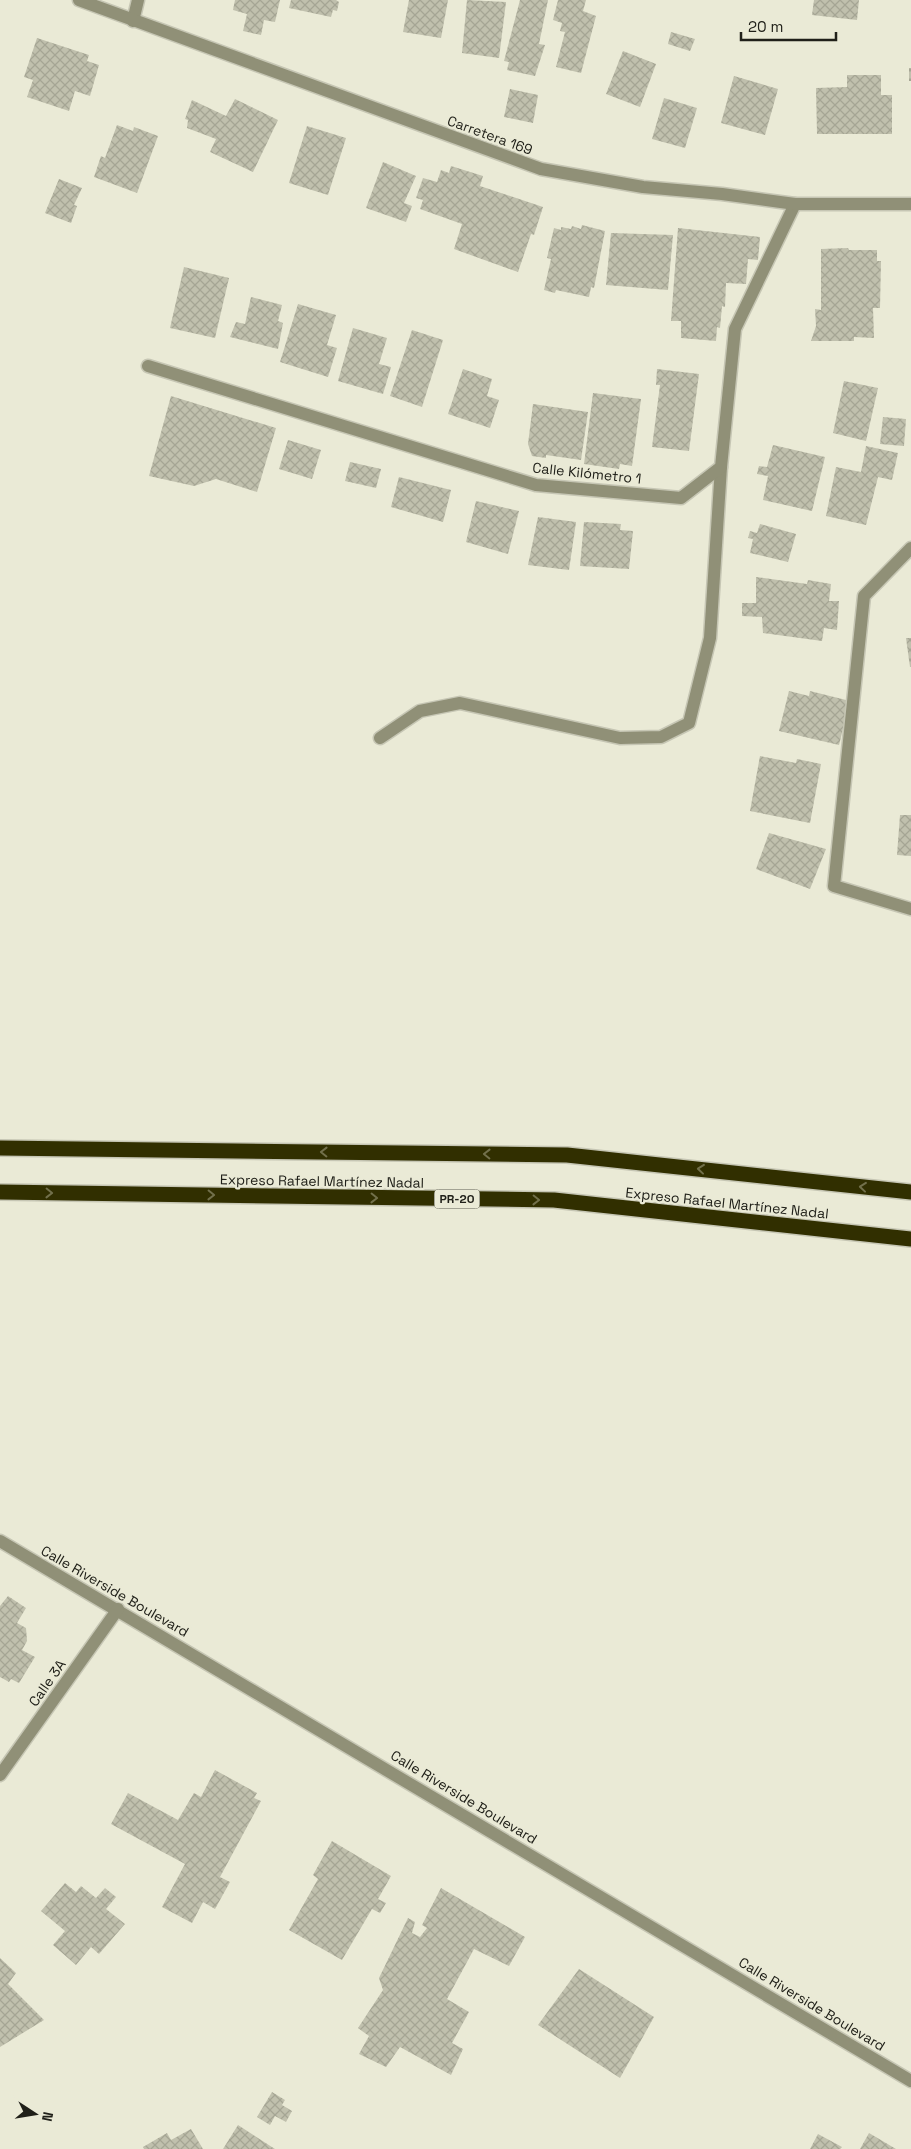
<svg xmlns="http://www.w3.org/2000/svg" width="911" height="2149" font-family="'Space Grotesk',sans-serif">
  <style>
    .building { fill: url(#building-cross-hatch) }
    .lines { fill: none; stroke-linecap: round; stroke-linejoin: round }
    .service-casing { stroke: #c6c6b4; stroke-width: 15 }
    .minor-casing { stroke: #c6c6b4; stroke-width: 15 }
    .tertiary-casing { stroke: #c6c6b4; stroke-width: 15 }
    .motorway-casing { stroke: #c6c6b4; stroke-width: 18 }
    .service { stroke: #909077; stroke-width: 12 }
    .minor { stroke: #909077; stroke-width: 12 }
    .tertiary { stroke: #909077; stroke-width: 12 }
    .motorway { stroke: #312f00; stroke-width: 15 }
    .oneway { stroke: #72704b }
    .labels { text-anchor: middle; stroke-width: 4.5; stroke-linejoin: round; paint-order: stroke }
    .shield { fill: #eaead6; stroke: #5d5d52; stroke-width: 1 }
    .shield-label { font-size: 12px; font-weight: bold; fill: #202019 }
    .street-label { font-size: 14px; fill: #202019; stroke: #eaead6 }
  </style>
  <defs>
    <pattern id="building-cross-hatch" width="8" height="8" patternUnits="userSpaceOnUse" patternTransform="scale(1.25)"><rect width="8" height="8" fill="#c0c0ad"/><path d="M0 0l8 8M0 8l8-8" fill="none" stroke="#a5a594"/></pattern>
  </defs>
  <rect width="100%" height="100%" fill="#eaead6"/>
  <g class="building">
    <polygon points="235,0 280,0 275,22 264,20 261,35 243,31 247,14 233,10"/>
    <polygon points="291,0 336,0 339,2 337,11 333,10 331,17 289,8"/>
    <polygon points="409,0 448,0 441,38 403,32"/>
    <polygon points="467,0 506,2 499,58 462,53"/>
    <polygon points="520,0 548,0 539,44 545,45 535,76 507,70 509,62 504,61"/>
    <polygon points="558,0 586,0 583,11 596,16 581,73 556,67 565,32 560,31 562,23 553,20"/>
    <polygon points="814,0 859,0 857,20 812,15"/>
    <polygon points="671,32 695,39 690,51 668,44"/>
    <polygon points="37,38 89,55 87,61 99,65 90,96 75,91 69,111 27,97 33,80 24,77"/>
    <polygon points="623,51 656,64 640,107 606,94"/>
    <rect x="909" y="68" width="2" height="13"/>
    <polygon points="847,75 881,75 881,95 892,95 892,134 817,134 816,88 847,87"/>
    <polygon points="734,76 778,89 765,135 721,123"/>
    <polygon points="510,89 538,95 533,123 504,117"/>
    <polygon points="664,98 697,108 685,148 652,139"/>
    <polygon points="235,99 278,120 253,172 210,152 216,139 187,128 188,120 185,119 192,100 226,116"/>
    <polygon points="117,125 133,131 134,127 158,136 137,193 94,177 101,156 105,158"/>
    <polygon points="307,126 346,138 328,195 289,183"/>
    <polygon points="383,162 416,176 404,203 412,206 406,222 366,208"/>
    <polygon points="451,166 483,176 480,186 543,207 534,235 531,234 518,272 454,249 462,224 420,209 423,200 416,198 423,178 437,182 441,170 449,173"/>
    <polygon points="59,179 82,188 74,205 77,206 71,223 45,213"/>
    <polygon points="582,225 605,231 594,288 591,287 589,297 556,290 555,293 544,290 551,259 547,258 554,228 561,230 561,227 571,229 572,226 581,229"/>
    <polygon points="678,228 760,237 758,260 748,259 746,284 726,283 725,307 722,306 720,328 717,327 716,341 681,338 681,321 671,321"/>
    <polygon points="611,233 673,235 668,290 606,285"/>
    <polygon points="848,248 849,250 877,250 877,261 881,261 880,308 873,308 874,338 854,337 854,341 811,341 816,326 815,309 821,310 821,249"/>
    <polygon points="184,267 229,278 215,338 170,328"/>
    <polygon points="251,297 282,305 278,321 283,323 278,349 230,337 236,322 245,324"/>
    <polygon points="298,304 336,315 327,345 337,348 328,377 280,362"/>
    <polygon points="353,328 387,338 379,364 391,367 383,394 338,381"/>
    <polygon points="412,330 443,340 422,407 390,396"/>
    <polygon points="463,369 492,379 487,396 499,400 490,428 448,414"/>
    <polygon points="657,369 699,374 689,451 652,447 660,385 656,385"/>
    <polygon points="844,381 878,388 866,441 833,433"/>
    <polygon points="593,393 641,399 632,466 620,464 619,469 584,464"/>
    <polygon points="171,396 276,428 257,492 216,479 194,486 149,476"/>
    <polygon points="533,404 588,412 581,460 546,455 546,458 532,456 528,444"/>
    <polygon points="883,417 906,419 904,446 880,444"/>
    <polygon points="288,440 321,450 312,479 279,469"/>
    <polygon points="773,445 825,457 812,511 763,500 768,476 757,474 759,466 767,467"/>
    <polygon points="866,446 898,453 892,480 878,477 866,525 826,516 836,467 861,472"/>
    <polygon points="350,462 381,469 376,488 345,481"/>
    <polygon points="399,477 451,490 443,522 391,507"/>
    <polygon points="476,501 519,511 508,554 466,542"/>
    <polygon points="538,517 576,522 569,570 528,565"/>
    <polygon points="584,522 621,524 620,530 633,531 629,569 580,566"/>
    <polygon points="760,524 796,534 788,562 750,553 753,539 748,538 750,531 757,533"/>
    <polygon points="756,577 807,584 808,580 831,584 829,601 839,601 837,630 824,628 822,641 763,633 762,617 742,616 742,603 756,603"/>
    <polygon points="906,638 911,638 911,667 910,667"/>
    <polygon points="789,691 809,696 810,691 850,701 839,745 779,731"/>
    <polygon points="760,756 796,763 797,759 821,764 810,823 750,811"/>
    <polygon points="900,815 911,815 911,856 897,855"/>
    <polygon points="769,833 826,849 810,889 756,869"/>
    <polygon points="8,1596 26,1608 17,1623 26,1628 27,1641 22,1650 35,1657 19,1683 11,1679 9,1682 0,1677 0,1606"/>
    <polygon points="215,1770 257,1793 254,1798 261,1801 220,1877 230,1882 215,1909 203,1902 192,1923 162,1907 185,1864 111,1824 128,1793 178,1820 194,1793 201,1797"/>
    <polygon points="332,1841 391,1876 378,1899 386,1903 380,1913 372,1909 342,1960 289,1930 318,1879 313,1875"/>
    <polygon points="65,1883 76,1892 81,1886 96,1898 105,1888 116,1897 106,1909 125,1924 99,1954 91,1947 76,1965 53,1945 65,1931 41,1911"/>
    <polygon points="441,1888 525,1937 509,1966 474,1949 447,1999 469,2012 452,2043 463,2049 451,2075 400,2047 386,2067 359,2054 369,2036 358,2028 383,1990 379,1978 408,1918 415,1922 412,1933 420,1937 427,1928 422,1925"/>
    <polygon points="0,1958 16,1973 8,1984 44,2020 0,2047"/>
    <polygon points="579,1969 654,2017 620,2078 538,2025"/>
    <polygon points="272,2092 285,2100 282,2105 292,2111 286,2122 275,2116 270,2125 257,2117"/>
    <polygon points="238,2125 275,2149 223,2149"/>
    <polygon points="191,2129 203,2149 144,2149 143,2147 167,2133 171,2140"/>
    <polygon points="869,2133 896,2149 860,2149"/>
    <polygon points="818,2134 842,2147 840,2149 810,2149"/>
  </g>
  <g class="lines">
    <g class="service-casing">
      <polyline id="service" points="380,738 420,711 460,703 620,738 661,737 689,723 710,638 721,467"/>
    </g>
    <g class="minor-casing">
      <g id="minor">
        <polyline points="133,21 138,0"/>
        <polyline points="148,366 536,485 681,498 721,467 735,329 795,204"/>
        <polyline points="911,548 864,596 834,886 911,909"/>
        <polyline points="0,1541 911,2081"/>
        <polyline points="0,1775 118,1609"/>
      </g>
    </g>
    <g class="tertiary-casing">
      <polyline id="tertiary" points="79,0 541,169 643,187 722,194 795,204 911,204"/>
    </g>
    <g class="motorway-casing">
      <g id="motorway">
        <polyline points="0,1148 567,1155 911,1192"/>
        <polyline points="0,1192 554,1200 911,1239"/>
      </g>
    </g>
    <use href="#service" class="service"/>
    <use href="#minor" class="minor"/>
    <use href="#tertiary" class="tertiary"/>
    <use href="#motorway" class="motorway"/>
  </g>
  <defs><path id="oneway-chevron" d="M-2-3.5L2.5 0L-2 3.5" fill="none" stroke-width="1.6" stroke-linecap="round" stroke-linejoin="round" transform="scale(1.25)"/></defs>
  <g class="oneway">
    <use href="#oneway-chevron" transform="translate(324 1152) rotate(-179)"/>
    <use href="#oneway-chevron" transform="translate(487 1154) rotate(-179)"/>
    <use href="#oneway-chevron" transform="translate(701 1169) rotate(-174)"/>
    <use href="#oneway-chevron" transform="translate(863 1187) rotate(-174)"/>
    <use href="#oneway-chevron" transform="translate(49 1193) rotate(1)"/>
    <use href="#oneway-chevron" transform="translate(211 1195) rotate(1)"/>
    <use href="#oneway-chevron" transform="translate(374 1198) rotate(1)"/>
    <use href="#oneway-chevron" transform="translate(536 1200) rotate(1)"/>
  </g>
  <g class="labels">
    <rect class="shield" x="434.5" y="1189.5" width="45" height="19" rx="4"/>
    <g class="shield-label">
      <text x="457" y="1203">PR-20</text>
    </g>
    <g class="street-label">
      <text transform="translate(490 135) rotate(20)" y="5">Carretera 169</text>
      <text transform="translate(587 473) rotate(6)" y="5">Calle Kilómetro 1</text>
      <text transform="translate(322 1181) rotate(1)" y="5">Expreso Rafael Martínez Nadal</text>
      <text transform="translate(727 1203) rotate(6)" y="5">Expreso Rafael Martínez Nadal</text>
      <text transform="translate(115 1591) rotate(30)" y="5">Calle Riverside Boulevard</text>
      <text transform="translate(47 1683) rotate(-55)" y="5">Calle 3A</text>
      <text transform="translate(464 1797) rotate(31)" y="5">Calle Riverside Boulevard</text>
      <text transform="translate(812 2004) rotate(31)" y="5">Calle Riverside Boulevard</text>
    </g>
  </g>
  <g transform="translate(35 2114) rotate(102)" stroke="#eaead6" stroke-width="4" paint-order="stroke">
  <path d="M0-4L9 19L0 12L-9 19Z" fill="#202019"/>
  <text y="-8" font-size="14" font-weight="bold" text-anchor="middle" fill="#202019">N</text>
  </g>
  <path d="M741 32v8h95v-8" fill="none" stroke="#202019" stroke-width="2.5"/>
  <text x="748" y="32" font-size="15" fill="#202019" stroke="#eaead6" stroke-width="4" paint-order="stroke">20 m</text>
</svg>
